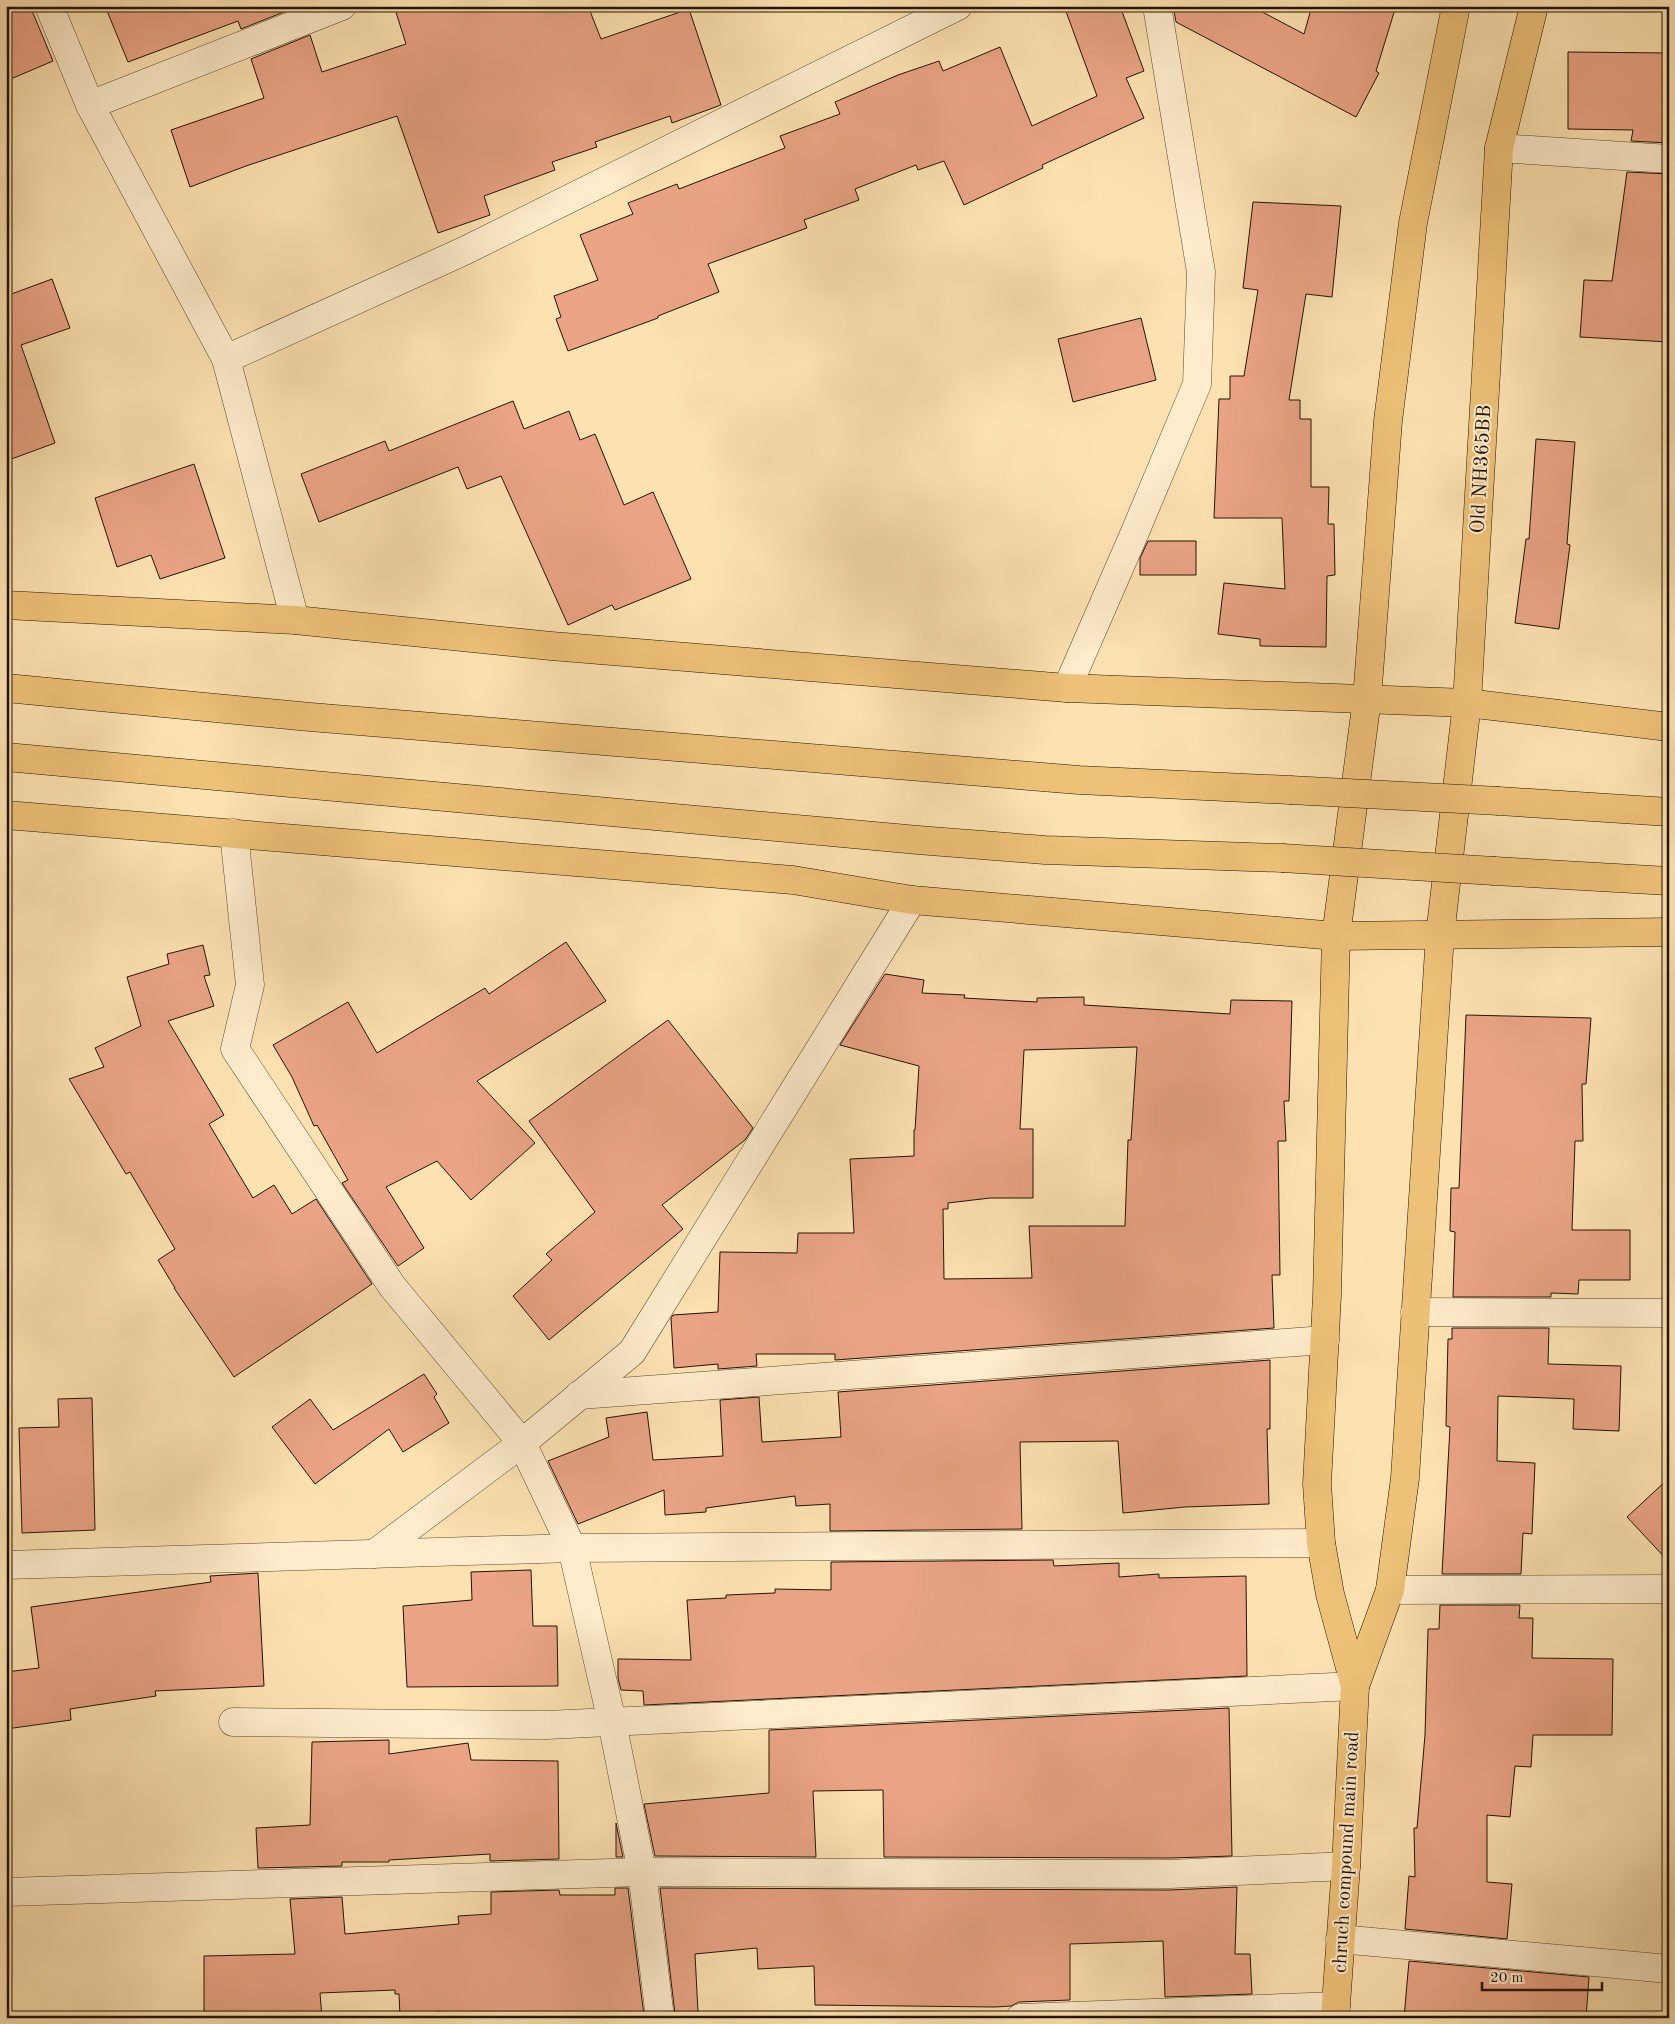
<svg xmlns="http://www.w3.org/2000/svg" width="1675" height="2024" font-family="'Old Standard TT',serif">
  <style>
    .building { fill: #eaa485; stroke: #201405; fill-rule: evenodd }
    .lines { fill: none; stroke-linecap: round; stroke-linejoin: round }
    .minor-casing { stroke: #574830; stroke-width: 29 }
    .major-casing { stroke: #201405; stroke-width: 29 }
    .highway-casing { stroke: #201405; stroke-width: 29 }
    .minor { stroke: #feeccc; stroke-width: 28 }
    .major { stroke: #eec178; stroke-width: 28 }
    .highway { stroke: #eec178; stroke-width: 28 }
    .highway-bridge-casing { stroke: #201405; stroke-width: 29; stroke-linecap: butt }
    .highway-bridge { stroke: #eec178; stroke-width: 28 }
    .labels { text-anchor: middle; stroke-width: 4; stroke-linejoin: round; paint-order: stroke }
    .street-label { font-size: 20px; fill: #201405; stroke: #feeccc }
  </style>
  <rect width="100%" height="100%" fill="#fde2b1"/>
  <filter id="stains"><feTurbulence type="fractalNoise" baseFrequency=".004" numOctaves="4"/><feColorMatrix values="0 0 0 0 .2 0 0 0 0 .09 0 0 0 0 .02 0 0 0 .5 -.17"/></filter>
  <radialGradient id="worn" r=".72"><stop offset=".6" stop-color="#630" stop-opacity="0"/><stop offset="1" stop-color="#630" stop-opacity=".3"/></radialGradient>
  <g class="building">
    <polygon points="6,6 30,6 53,61 6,81"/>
    <polygon points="105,6 299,6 241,29 238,21 128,62"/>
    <polygon points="394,6 588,6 601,39 689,9 721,105 672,123 670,116 595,142 597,147 552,162 555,170 484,196 490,215 438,233 397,116 246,166 190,187 171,130 264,98 251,59 310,35 322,72 406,44"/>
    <polygon points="1064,6 1120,6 1144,71 1126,78 1144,118 1042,165 1043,168 964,205 944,161 918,170 916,165 855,189 859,200 804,220 807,228 708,264 719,292 658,316 658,318 568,351 556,319 561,317 554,296 598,280 580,235 633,214 628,203 677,184 679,189 785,148 780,136 840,114 835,102 898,75 939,61 943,71 1000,47 1032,126 1097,96"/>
    <polygon points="1173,6 1251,6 1304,34 1312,6 1396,6 1376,71 1379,73 1356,117 1176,22"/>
    <polygon points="1568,52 1669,53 1669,143 1631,141 1633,130 1568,129"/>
    <polygon points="1627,172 1669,174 1669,342 1580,337 1584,280 1612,281"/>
    <polygon points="1253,202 1341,206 1332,297 1306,294 1289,400 1300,400 1300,419 1311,419 1311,487 1329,487 1328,524 1334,524 1335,575 1327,576 1326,647 1260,646 1260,639 1218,634 1224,583 1285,589 1282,518 1214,518 1219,399 1230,399 1230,376 1244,376 1258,290 1243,288"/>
    <polygon points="52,279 70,328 21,345 55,443 6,461 6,296"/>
    <polygon points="1141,318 1156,380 1073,402 1058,339"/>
    <polygon points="513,401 524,429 569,411 580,440 595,434 624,505 653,492 691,579 615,610 612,605 568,625 501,476 467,489 458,467 319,522 301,474 385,441 389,451"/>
    <polygon points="1536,439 1575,442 1567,544 1570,545 1559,629 1515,623 1526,539 1529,539"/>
    <polygon points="194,464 225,558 160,579 151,555 117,567 95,498"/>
    <polygon points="1148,541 1196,541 1196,575 1140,575 1140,558"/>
    <polygon points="566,942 606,1001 477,1081 535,1143 471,1200 437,1161 386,1187 424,1248 398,1266 342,1183 348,1180 317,1125 314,1126 292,1077 273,1045 348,1002 377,1053 485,988 489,994"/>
    <polygon points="203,945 210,975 204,976 214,1006 168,1021 224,1115 209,1124 253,1198 274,1185 292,1214 316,1199 372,1284 234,1377 174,1288 175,1288 158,1260 175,1249 130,1172 126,1174 69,1079 104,1067 95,1048 141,1026 127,977 169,964 167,954"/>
    <path d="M885,974l39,6 -2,13 43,2 -1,3 73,4v-4l47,-1v8l146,9 1,-14 61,1 -3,100h-5l2,40h-8l2,134h-8l2,53 -439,32v-6h-79l1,12 -39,3v-5l-44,4 -3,-50 2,-3 45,-3 2,-60 77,1 1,-20h56l-4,-74 64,-3v-26h1l4,-64 -79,-21zM1137,1047l-6,93h-3l-3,86h-96l3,52 -88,1 -1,-70h5v-6l42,-5h43v-69h-13l4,-79z"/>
    <polygon points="1466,1015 1591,1018 1586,1084 1582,1084 1583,1141 1575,1141 1572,1230 1630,1230 1630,1280 1579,1280 1578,1294 1551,1293 1551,1297 1453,1297 1455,1232 1450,1231 1451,1188 1459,1188"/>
    <polygon points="668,1020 753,1128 745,1140 662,1205 683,1229 549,1340 513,1296 552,1260 546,1254 595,1212 529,1121"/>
    <polygon points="1452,1328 1549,1328 1548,1364 1621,1366 1619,1431 1573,1429 1574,1399 1498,1396 1497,1461 1535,1463 1532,1534 1523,1533 1521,1574 1442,1574 1450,1427 1446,1426 1448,1339 1452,1339"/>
    <polygon points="1270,1360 1270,1429 1267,1429 1269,1504 1185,1507 1123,1513 1118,1441 1020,1442 1022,1529 830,1531 830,1504 796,1506 795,1496 706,1508 706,1512 665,1515 664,1490 578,1524 548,1461 609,1437 606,1418 647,1412 653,1460 723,1456 720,1400 759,1397 762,1442 841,1437 838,1392"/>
    <polygon points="424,1374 437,1394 434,1397 449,1423 403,1452 389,1429 315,1484 272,1427 310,1399 333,1430"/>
    <polygon points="92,1398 95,1530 22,1533 19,1428 59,1427 58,1399"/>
    <polygon points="1669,1478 1669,1562 1627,1517"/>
    <polygon points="1053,1560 1054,1566 1119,1563 1119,1577 1159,1574 1159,1578 1246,1576 1247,1676 644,1705 643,1691 621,1690 618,1678 618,1659 691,1660 687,1600 726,1598 726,1595 775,1593 775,1589 831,1590 831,1562"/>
    <polygon points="531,1570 533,1626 557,1626 558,1686 407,1687 403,1606 472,1600 471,1572"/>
    <polygon points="258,1573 264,1686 155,1691 156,1696 70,1709 71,1720 6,1729 6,1672 39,1668 31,1607 211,1582 210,1576"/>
    <polygon points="1440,1605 1520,1605 1519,1618 1533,1618 1532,1658 1613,1659 1612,1735 1533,1735 1531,1767 1515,1766 1510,1817 1487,1815 1487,1882 1512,1884 1507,1939 1405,1929 1409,1876 1415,1877 1414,1828 1417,1828 1425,1735 1428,1629 1439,1629"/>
    <polygon points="1229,1708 1232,1856 1170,1858 884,1857 883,1790 813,1791 816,1857 655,1856 644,1804 769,1793 769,1730"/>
    <polygon points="389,1740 389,1754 468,1743 471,1760 558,1761 559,1859 490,1861 490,1854 389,1860 389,1862 342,1862 342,1866 258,1868 256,1828 310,1825 312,1742"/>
    <polygon points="616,1823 623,1857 616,1857"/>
    <polygon points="1237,1887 1235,1954 1250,1954 1252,1994 1165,1997 1163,1941 1070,1944 1070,2000 1019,2002 1011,2006 995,2007 815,2005 814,1966 758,1969 757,1948 695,1954 698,2012 675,2014 660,1888 1170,1890"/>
    <polygon points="615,1888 628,1888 644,2016 618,2018 440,2018 440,2012 400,2016 399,1994 395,1994 395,1990 320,1993 322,2018 204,2018 204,1956 295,1954 290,1899 342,1897 345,1934 459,1924 458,1916 491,1914 491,1892 559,1890 560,1895 615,1895"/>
    <polygon points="1409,1961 1589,1977 1586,2018 1404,2018"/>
  </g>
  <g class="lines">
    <g class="minor-casing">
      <g id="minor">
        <polyline points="49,6 90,105 226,359"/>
        <polyline points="90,105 342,6"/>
        <polyline points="1499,148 1669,159"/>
        <polyline points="295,620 226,359 464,251 958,6"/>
        <polyline points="1067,688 1135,532 1197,384 1201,272 1157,6"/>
        <polyline points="234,833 250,985 235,1049 392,1286 522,1443 572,1548 612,1722 642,1872 660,2018"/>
        <polyline points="1415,1312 1669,1313"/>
        <polyline points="579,1395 1325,1340"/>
        <polyline points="374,1554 522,1443 632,1352 912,900"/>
        <polyline points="6,1565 572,1548 1321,1543"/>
        <polyline points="1390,1590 1669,1589"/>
        <polyline points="233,1722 547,1725 1355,1686"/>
        <polyline points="6,1892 642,1872 1170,1874 1346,1866"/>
        <polyline points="1340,1939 1669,1969"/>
        <polyline points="1020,2018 1336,2006"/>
      </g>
    </g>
    <g class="major-casing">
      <g id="major">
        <polyline points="6,605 295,620 551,646 1067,688 1467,703 1669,727"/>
        <polyline points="1367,699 1388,421 1413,223 1456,6"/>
        <polyline points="6,815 793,880 912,900 1336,936 1669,932"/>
        <polyline points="1355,1686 1390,1590 1405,1478 1440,935 1467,703 1499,148 1534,6"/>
        <polyline points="1335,2018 1346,1866 1355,1686 1330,1594 1321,1543 1317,1484 1327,1296 1336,936"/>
      </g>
    </g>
    <g class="highway-casing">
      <g id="highway">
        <polyline points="6,688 310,717 1079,780 1290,790"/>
        <polyline points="6,757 918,840 1045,850 1282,858"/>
        <polyline points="1499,801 1669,812"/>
        <polyline points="1495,871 1669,881"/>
        <polyline points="1336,936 1367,699"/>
      </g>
    </g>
    <use href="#minor" class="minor"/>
    <use href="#major" class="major"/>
    <use href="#highway" class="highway"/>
    <g class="highway-bridge-casing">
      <g id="highway-bridge">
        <polyline points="1290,790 1499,801"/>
        <polyline points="1282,858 1495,871"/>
      </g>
    </g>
    <use href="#highway-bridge" class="highway-bridge"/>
  </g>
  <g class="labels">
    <g class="street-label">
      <text transform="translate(1480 469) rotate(-87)" y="7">Old NH365BB</text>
      <text transform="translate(1345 1852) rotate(-87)" y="7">chruch compound main road</text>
    </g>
  </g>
  <rect width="1675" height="2024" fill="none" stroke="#fde2b1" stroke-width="25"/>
  <rect x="8" y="8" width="1660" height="2009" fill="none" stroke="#201405" stroke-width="2.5"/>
  <rect x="12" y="12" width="1650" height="1999" fill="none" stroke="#201405"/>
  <path d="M1482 1982v8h120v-8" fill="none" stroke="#201405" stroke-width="2.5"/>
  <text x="1490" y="1982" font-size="15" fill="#201405" stroke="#feeccc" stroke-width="4" paint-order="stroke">20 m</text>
  <rect width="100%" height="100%" filter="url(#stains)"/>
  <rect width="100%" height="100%" fill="url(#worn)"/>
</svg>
